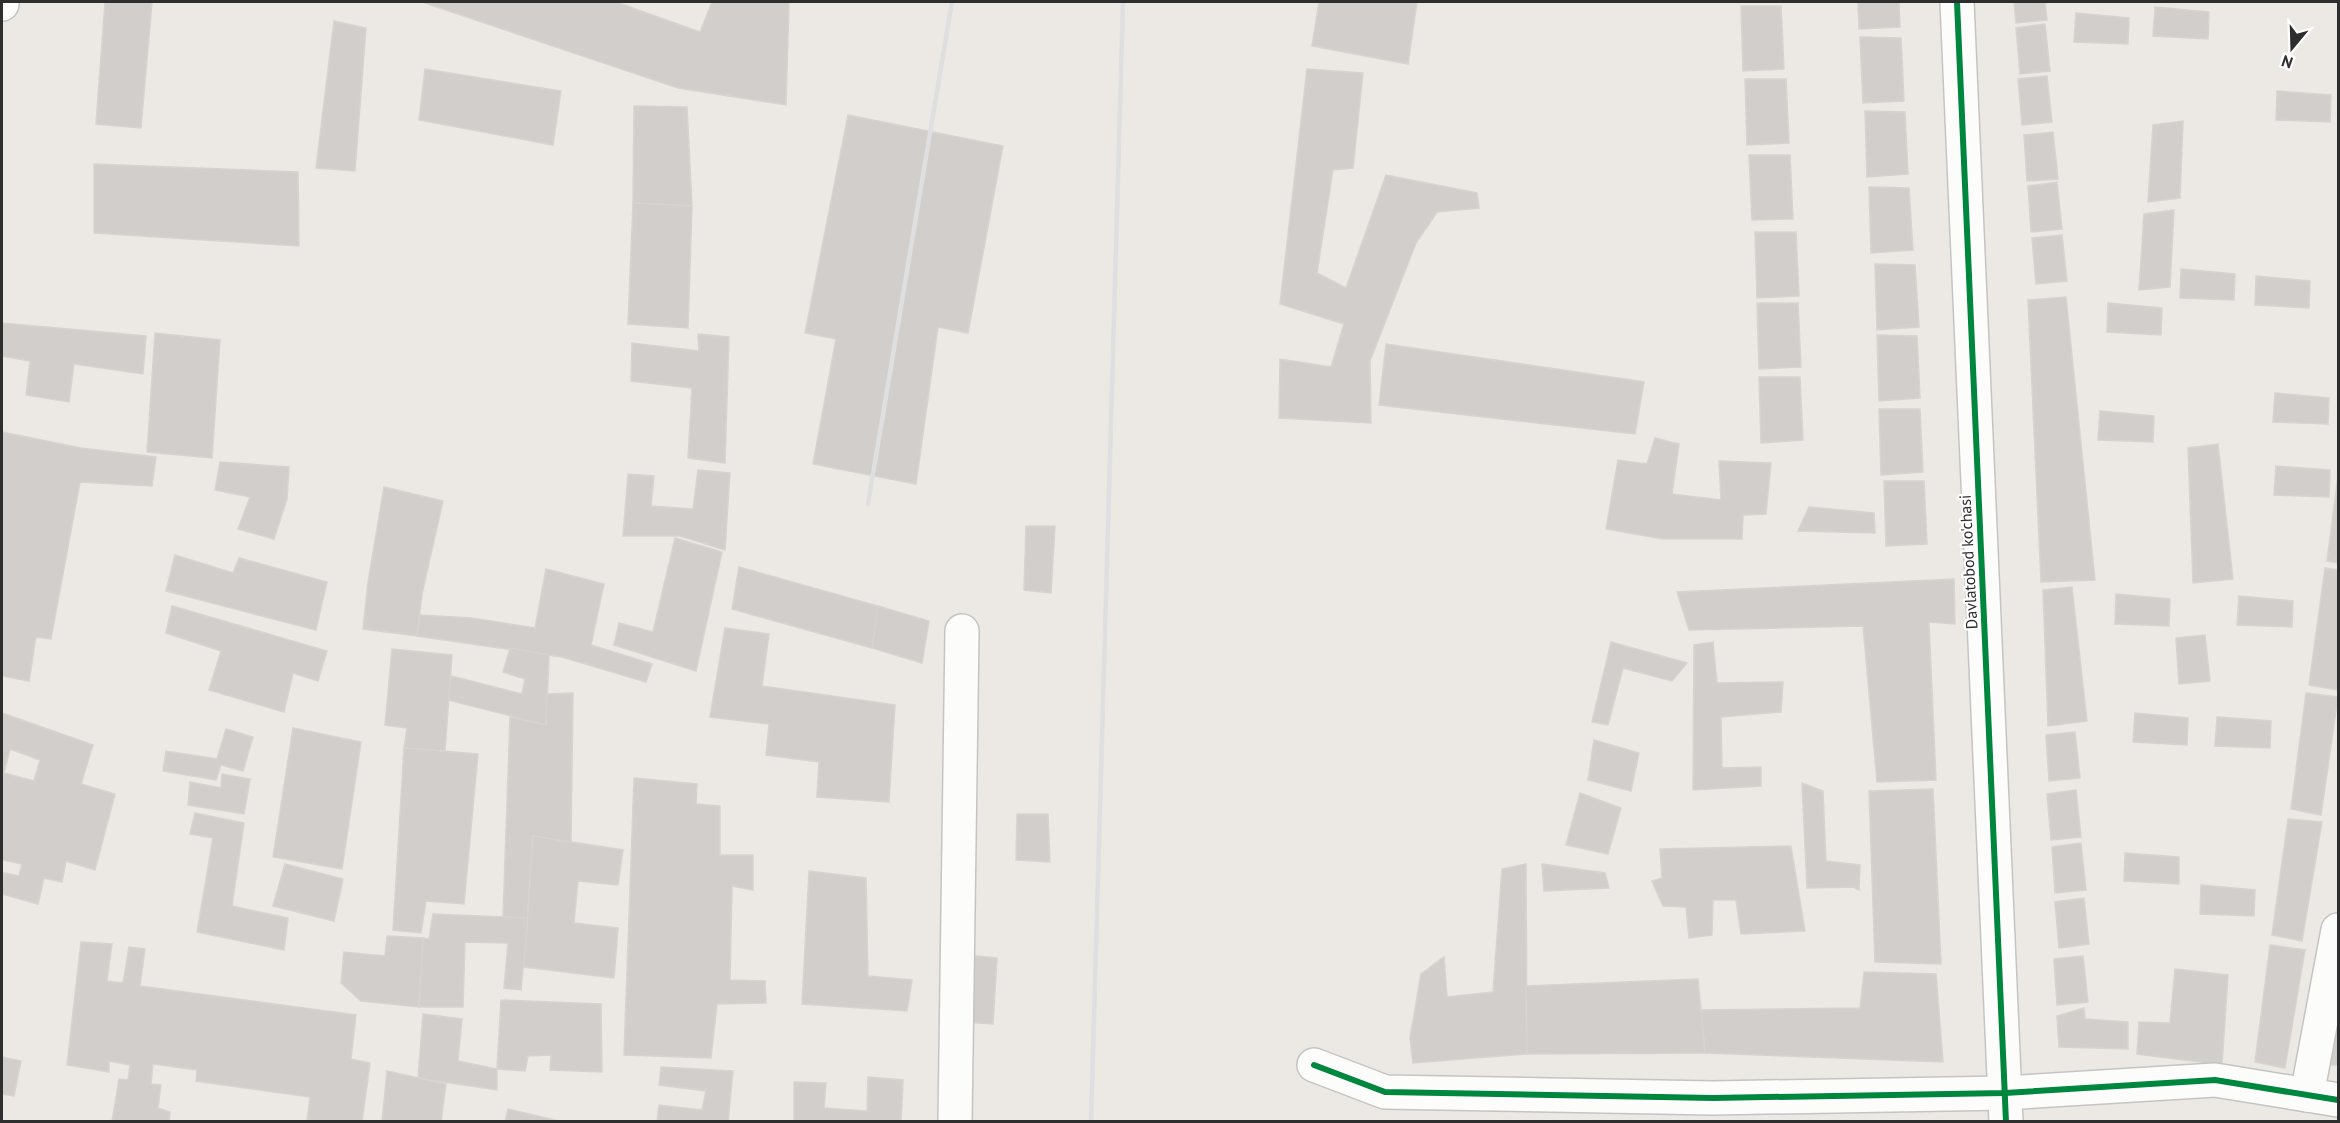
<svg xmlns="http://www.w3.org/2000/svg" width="2340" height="1123" font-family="'PT Sans',sans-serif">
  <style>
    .building { fill: #d1cecb; stroke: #d7d4d0; stroke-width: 1.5; fill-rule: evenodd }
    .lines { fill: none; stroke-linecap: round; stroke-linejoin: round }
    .minor-casing { stroke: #c5c4c5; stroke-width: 36 }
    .minor { stroke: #fcfcfb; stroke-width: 33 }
    .rail { stroke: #dfdfe1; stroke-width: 4.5 }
    .cycleway-casing { stroke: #fff; stroke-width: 10 }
    .cycleway { stroke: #00873e; stroke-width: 6 }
    .labels { text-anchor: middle; stroke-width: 4.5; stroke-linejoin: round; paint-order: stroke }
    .street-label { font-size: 16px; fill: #2e2e2e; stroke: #fff }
  </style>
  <rect width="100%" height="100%" fill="#ece8e4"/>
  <g class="building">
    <polygon points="105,2 152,2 141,128 96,124"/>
    <polygon points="422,2 616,2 700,32 712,2 789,2 786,105 678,88"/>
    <polygon points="1319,2 1417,2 1408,64 1312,46"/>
    <polygon points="1858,2 1899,2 1900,27 1859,29"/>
    <polygon points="2014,2 2045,2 2047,20 2016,23"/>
    <polygon points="1741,6 1781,6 1784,69 1743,71"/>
    <polygon points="2155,7 2209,12 2208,39 2153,36"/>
    <polygon points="2076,13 2129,18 2128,44 2074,42"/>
    <polygon points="334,21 366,28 355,171 316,168"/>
    <polygon points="2045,24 2050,71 2020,74 2016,28"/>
    <polygon points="1860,37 1901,38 1904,101 1863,103"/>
    <polygon points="425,69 561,91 553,145 419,120"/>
    <polygon points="1307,69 1363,73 1353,168 1333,170 1317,273 1346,288 1386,175 1477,193 1479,208 1437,212 1416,243 1370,361 1371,423 1279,418 1280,359 1331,367 1344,324 1280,304"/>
    <polygon points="2047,76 2052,122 2022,125 2018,79"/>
    <polygon points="1745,79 1786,79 1789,143 1747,145"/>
    <polygon points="2277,91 2331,95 2330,122 2276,120"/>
    <polygon points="634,106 687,107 692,206 633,203"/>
    <polygon points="1865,111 1905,112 1908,174 1867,177"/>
    <polygon points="848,115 1003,146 968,333 938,327 916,484 813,464 836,339 805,333"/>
    <polygon points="2183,121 2180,198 2148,202 2153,125"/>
    <polygon points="2053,132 2058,179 2027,181 2024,135"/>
    <polygon points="1749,155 1790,155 1793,219 1752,220"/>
    <polygon points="94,164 298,172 299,246 94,233"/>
    <polygon points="2057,182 2062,229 2031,232 2028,186"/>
    <polygon points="1869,187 1909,188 1913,250 1871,253"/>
    <polygon points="633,203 692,206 688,328 628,324"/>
    <polygon points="2174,210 2170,287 2139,290 2144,214"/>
    <polygon points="1755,232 1796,232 1799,296 1757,298"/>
    <polygon points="2062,235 2067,281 2036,284 2032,238"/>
    <polygon points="1875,264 1915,265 1919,327 1877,330"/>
    <polygon points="2181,269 2235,274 2234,300 2180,298"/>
    <polygon points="2256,276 2310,281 2309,308 2255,305"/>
    <polygon points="2066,297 2095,580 2041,582 2028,300"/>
    <polygon points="1757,303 1798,303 1801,367 1759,369"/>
    <polygon points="2108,303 2162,308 2161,335 2107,332"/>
    <polygon points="2,323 146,336 143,374 74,364 69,402 26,395 30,361 2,356"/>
    <polygon points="155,333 220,340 212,458 147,452"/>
    <polygon points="698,334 729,337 725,463 688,458 692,388 631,381 632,343 699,351"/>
    <polygon points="1877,335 1917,336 1920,398 1879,401"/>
    <polygon points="1386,344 1644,382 1635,434 1379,405"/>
    <polygon points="1759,377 1800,377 1803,440 1761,443"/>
    <polygon points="2275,393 2329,398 2328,424 2273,422"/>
    <polygon points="1879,409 1920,409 1923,472 1881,475"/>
    <polygon points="2100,411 2154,416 2153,442 2098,440"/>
    <polygon points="2,432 81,448 156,457 152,486 80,482 51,639 36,637 29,681 2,676"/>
    <polygon points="1655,438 1679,444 1672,494 1721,500 1719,461 1771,463 1766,514 1743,515 1742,539 1663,539 1606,529 1618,460 1647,464"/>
    <polygon points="2218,444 2233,579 2193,583 2188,448"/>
    <polygon points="220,462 289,467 287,499 274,539 238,529 250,497 215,490"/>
    <polygon points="2276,466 2330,470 2329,497 2274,495"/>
    <polygon points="698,470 730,473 725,550 680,536 623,536 628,474 654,476 651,506 693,509"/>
    <polygon points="2338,476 2338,563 2327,561"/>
    <polygon points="1884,481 1924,481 1927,544 1886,546"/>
    <polygon points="384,487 443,501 422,594 417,636 363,629 368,582"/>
    <polygon points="1809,507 1874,513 1875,533 1798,531"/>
    <polygon points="1026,526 1055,526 1051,593 1024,590"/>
    <polygon points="675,538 722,552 696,671 614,645 619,623 653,632"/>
    <polygon points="175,555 233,573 239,558 327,582 316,630 166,591"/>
    <polygon points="739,567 878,606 872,648 732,609"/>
    <polygon points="2325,568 2338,570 2338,690 2309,685"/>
    <polygon points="546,569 604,584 591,645 652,664 646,682 562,657 417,636 420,615 472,618 535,628"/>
    <polygon points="1954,579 1955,624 1929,622 1936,780 1877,782 1863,626 1689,630 1677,592"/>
    <polygon points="2072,587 2087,721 2048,726 2043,590"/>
    <polygon points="2116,594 2170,599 2169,626 2115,624"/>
    <polygon points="2239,596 2293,601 2292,627 2237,625"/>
    <polygon points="172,606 327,651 318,681 293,673 284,712 209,690 221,651 166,633"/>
    <polygon points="878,606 929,621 922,663 872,648"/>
    <polygon points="725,628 769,634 762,686 895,705 889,802 817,797 819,762 766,755 769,724 710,717"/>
    <polygon points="2205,635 2210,681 2179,684 2176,638"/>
    <polygon points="1611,642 1687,663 1672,681 1623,668 1608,725 1592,722"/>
    <polygon points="1713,642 1717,683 1783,682 1781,712 1721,717 1722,768 1761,767 1761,786 1693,790 1694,645"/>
    <polygon points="510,648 549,655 546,725 448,700 451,676 522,694 525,679 503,672"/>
    <polygon points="392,649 452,655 445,751 404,748 407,728 385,725"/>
    <polygon points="573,693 571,842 533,836 528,918 503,917 510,717 546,725 547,694"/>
    <polygon points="2306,693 2338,697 2321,815 2291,809"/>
    <path d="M2,713l91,32 -12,39 34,10 -20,76 -29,-9 -4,21 -18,-4 -6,26 -36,-10 2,-21 15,3 3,-12 -20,-4zM10,749l30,11 -6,21 -30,-8z"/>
    <polygon points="2135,713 2188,718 2187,745 2133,742"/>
    <polygon points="2217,717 2271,721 2270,748 2215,746"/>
    <polygon points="293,728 361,742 342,869 273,857"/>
    <polygon points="226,729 253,737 243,771 221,765 216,780 163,771 166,751 217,759"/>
    <polygon points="2075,732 2080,778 2049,781 2046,735"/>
    <polygon points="1594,740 1639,753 1631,791 1588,780"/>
    <polygon points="404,748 478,754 464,904 426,901 421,933 393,930"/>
    <polygon points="222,774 250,779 244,814 188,805 190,782 221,788"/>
    <polygon points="634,778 697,784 696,804 720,806 720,855 753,855 753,890 732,886 730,980 765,981 766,1003 717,1004 711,1058 624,1055"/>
    <polygon points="1802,783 1823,791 1826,861 1860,865 1859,890 1853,887 1807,888"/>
    <polygon points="1933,789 1941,964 1875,962 1869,791"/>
    <polygon points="2076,790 2081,837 2051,840 2047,794"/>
    <polygon points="1580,793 1621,808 1608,854 1566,845"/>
    <polygon points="195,813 244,823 232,906 288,918 284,950 197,932 213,838 190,834"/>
    <polygon points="1017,814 1048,814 1050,862 1016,860"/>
    <polygon points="2288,819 2322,822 2302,941 2272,935"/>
    <polygon points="533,836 623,850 618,885 578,881 574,923 618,928 614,978 524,967"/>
    <polygon points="2081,843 2086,890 2055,893 2052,847"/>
    <polygon points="1791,846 1805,931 1741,934 1736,900 1713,900 1712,935 1689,938 1686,907 1663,906 1652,881 1662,878 1660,849"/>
    <polygon points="2125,853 2179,857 2179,884 2124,881"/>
    <polygon points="285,864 343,879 334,921 273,906"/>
    <polygon points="1526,864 1527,1054 1413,1063 1410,1038 1421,974 1444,957 1447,997 1493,992 1502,869"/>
    <polygon points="1542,864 1605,873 1609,888 1544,891"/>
    <polygon points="809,871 866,878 868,976 912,980 907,1011 802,1004"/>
    <polygon points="2201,885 2255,890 2254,916 2200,914"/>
    <polygon points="2084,898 2089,944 2059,948 2055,902"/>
    <polygon points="433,914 528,918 521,990 504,988 508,943 465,942 463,1007 419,1007 423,938 429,939"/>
    <polygon points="387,936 423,938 419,1007 361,1001 341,983 344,952 385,956"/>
    <polygon points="81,942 112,944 107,981 123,983 129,947 145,949 140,986 356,1015 351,1059 370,1063 362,1122 307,1122 310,1097 196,1081 197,1070 153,1064 151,1084 161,1085 158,1108 170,1112 169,1122 112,1122 119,1079 128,1080 130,1065 109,1061 109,1072 67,1065"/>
    <polygon points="2270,945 2305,950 2285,1068 2255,1062"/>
    <polygon points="966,955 997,958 993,1024 964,1022"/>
    <polygon points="2083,956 2088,1002 2057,1005 2054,959"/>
    <polygon points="2175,969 2228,975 2222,1065 2137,1054 2139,1022 2170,1023"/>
    <polygon points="1864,972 1936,974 1943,1062 1705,1053 1701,1010 1860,1008"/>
    <polygon points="1698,979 1705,1053 1527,1054 1526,986"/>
    <polygon points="2338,998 2338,1065 2326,1065"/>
    <polygon points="501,1000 601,1004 602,1072 550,1070 551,1055 528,1056 525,1071 497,1069"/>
    <polygon points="2084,1008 2085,1019 2128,1022 2128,1049 2059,1047 2057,1016"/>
    <polygon points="423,1014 462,1019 458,1061 497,1069 497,1090 418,1078"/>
    <polygon points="2,1057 21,1061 14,1096 2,1094"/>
    <polygon points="661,1067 733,1071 728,1122 657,1122 659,1105 702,1110 706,1091 659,1085"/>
    <polygon points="387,1071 446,1084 441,1122 382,1122"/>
    <polygon points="868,1077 903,1080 901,1122 794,1122 794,1082 826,1083 824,1108 867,1111"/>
    <polygon points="508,1109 563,1122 505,1122"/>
  </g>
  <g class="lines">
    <g class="minor-casing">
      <g id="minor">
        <polyline points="1957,2 2006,1122"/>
        <polyline points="2,4 2,2"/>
        <polyline points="1314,1065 1385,1092 1713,1098 2005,1093 2215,1080 2338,1100"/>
        <polyline points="2307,1095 2338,930"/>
        <polyline points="955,1122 962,631"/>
      </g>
    </g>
    <use href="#minor" class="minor"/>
    <g class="rail">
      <polyline points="868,504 952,2"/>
      <polyline points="1091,1122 1123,2"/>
    </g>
    <g class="cycleway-casing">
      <g id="cycleway">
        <polyline points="1957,2 2006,1122"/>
        <polyline points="1314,1065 1385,1092 1713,1098 2005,1093 2215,1080 2338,1100"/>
      </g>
    </g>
    <use href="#cycleway" class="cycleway"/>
  </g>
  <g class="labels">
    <g class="street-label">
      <text transform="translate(1968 562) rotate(-93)" y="6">Davlatobod ko'chasi</text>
    </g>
  </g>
  <rect width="2340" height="1123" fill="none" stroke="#2e2e2e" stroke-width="6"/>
  <g transform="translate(2292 48) rotate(199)" stroke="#ffffff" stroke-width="4.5" paint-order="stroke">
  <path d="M0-4.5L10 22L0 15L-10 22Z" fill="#2e2e2e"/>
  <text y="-9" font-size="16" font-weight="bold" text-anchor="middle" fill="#2e2e2e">N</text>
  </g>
</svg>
